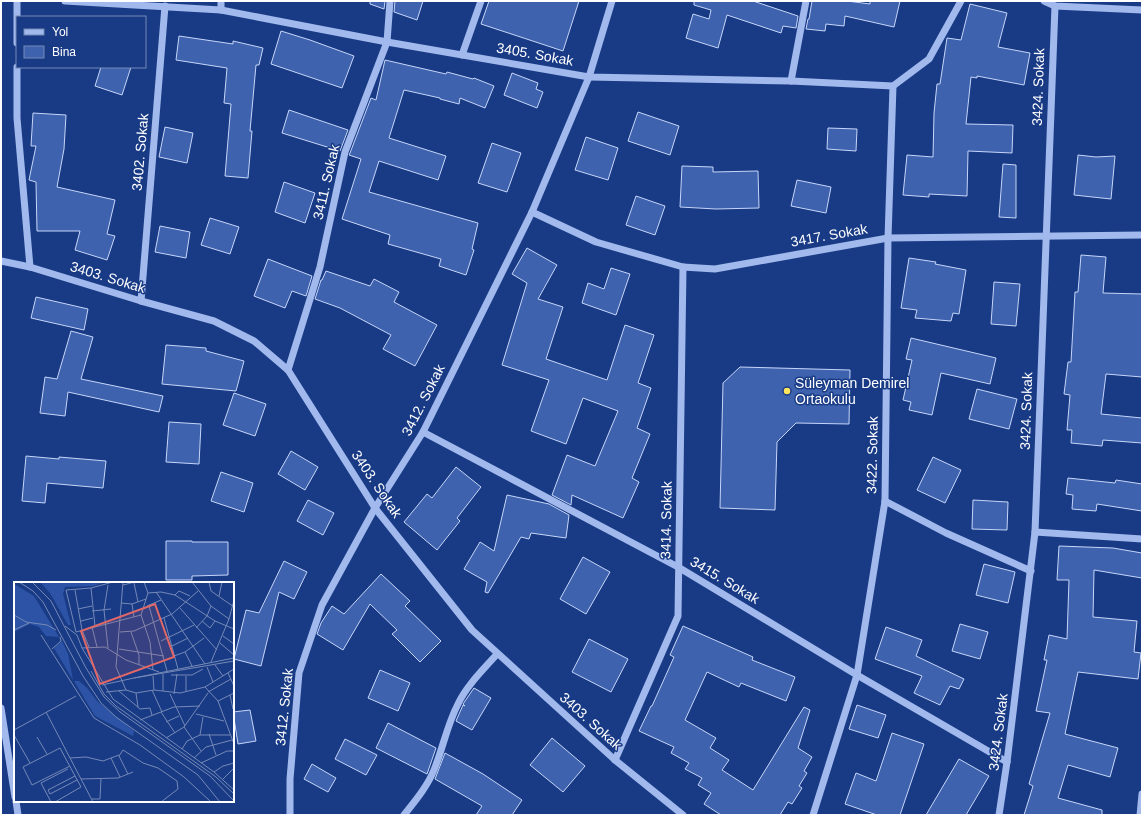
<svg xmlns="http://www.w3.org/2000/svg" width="1143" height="816" font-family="Arial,sans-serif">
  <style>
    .building { fill: #3e62ae; stroke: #c6d6f9 }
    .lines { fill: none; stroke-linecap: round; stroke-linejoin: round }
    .minor { stroke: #a1b9ec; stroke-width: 7 }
    .poi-dot { fill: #ffe55c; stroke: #193b86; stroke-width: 1.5 }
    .labels { text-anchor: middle; stroke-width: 3; stroke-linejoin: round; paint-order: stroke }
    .street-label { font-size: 14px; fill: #fff; stroke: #193b86 }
    .poi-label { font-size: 14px; fill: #fff; stroke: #193b86; text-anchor: start }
    .inset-road { fill: none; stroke: #7589b6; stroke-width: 1 }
    .view { fill: #e26868; fill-opacity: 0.15; stroke: #e26868; stroke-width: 2 }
    .inset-edge { fill: none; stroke: #fff; stroke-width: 2 }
  </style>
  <rect width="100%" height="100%" fill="#193b86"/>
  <g class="building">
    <polygon points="370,1 385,1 384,9 370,4"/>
    <polygon points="395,1 423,1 417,20 394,12"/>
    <polygon points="489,1 579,1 563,51 481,24"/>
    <polygon points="694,1 753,1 798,16 796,28 783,26 781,33 727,15 718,48 686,38 693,14 709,19 711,10 694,5"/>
    <polygon points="812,1 847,1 870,4 870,1 900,1 894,27 845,16 844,26 826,24 825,31 806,29 808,19 809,19"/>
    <polygon points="970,4 1007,13 998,47 1030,53 1024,85 977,76 977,78 971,77 966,124 1013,125 1012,153 968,151 967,196 929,194 929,197 903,195 907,155 933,157 934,113 937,84 940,84 947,38 961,40"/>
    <polygon points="281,31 310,40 354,56 342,88 271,64"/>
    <polygon points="179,36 233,44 233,41 263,48 259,65 256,65 250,131 252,131 248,178 225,176 231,104 224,103 227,68 176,60"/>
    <polygon points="385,60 446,74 447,72 473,79 474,78 494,86 485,108 460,98 459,104 440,99 440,98 404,90 389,138 446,156 438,180 379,161 369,192 478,223 472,249 474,250 466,275 439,266 441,259 388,244 390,235 342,219 361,159 349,155 350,153 371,98 376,100"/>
    <polygon points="101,67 131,67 122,95 95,86"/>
    <polygon points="512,73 538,83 536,89 543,92 537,108 504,95"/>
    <polygon points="289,110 348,130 340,151 282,133"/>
    <polygon points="638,112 679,126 670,155 628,141"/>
    <polygon points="33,113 66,115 64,149 57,187 115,200 107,234 115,236 107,260 75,250 80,231 37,231 36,182 29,180 36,146 31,146"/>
    <polygon points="165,127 193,133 187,163 159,157"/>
    <polygon points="828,128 857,129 856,151 827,149"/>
    <polygon points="586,137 618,148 608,180 575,170"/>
    <polygon points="492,143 521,153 507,192 478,183"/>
    <polygon points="1078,155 1096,157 1115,156 1111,199 1074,195"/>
    <polygon points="1003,164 1016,165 1016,218 999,217"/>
    <polygon points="682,166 713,167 713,172 758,171 759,208 716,209 680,207"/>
    <polygon points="797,180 831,187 826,213 791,206"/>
    <polygon points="284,182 315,193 305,223 275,212"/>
    <polygon points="636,196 665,206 655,235 626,225"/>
    <polygon points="210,218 239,227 230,254 201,245"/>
    <polygon points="160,226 190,232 186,258 155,252"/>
    <polygon points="527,248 557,265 538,299 563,307 546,359 607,380 625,325 654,335 638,383 651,388 637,428 650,434 632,478 639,482 623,518 572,495 571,505 552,495 567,455 595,466 618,411 583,398 566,444 531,431 549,380 502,365 527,283 512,274"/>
    <polygon points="1081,255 1106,257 1103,293 1142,294 1142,377 1106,374 1101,414 1142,418 1142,443 1103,440 1102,446 1071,443 1072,430 1067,430 1070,395 1064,394 1068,362 1071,362 1075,292 1078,292"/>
    <polygon points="909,258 936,262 935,264 966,270 959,314 953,313 951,321 915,318 917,310 901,308"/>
    <polygon points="268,259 312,276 306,296 292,291 285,308 254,296"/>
    <polygon points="611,268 630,274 616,315 582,303 588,283 604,289"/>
    <polygon points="326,271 370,286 374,279 399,292 394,302 437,325 415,366 383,349 391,335 340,308 315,299 321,280 322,280"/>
    <polygon points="994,282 1020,284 1016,326 991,324"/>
    <polygon points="36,297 88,309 84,330 31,318"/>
    <polygon points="71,331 93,337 81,379 163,396 159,412 68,392 65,416 40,413 45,377 57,379"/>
    <polygon points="911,338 996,358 990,384 941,373 932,415 909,410 911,402 903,400 912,360 906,359"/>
    <polygon points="166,345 206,348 206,351 244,361 236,391 162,384"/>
    <polygon points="740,367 850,370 849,424 796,423 777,442 775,510 720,508 723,383"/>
    <polygon points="977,389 1017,399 1009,429 969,419"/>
    <polygon points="234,393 266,404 255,436 223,425"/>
    <polygon points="169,422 201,424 199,464 166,462"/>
    <polygon points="291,451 318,467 305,490 278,474"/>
    <polygon points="26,456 59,459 59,457 106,461 103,488 47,483 45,503 22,501"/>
    <polygon points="933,457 961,470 945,503 917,490"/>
    <polygon points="456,467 481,487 457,518 460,521 437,550 404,522 427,494 432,498"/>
    <polygon points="221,472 253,483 244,512 211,501"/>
    <polygon points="1068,478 1115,483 1116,480 1142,484 1142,511 1097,504 1096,511 1072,509 1073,495 1066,494"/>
    <polygon points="507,495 549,504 569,515 566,538 531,533 529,539 521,537 488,593 485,592 487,582 464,569 480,542 494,551"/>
    <polygon points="308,500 334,513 323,535 297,521"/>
    <polygon points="973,500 1008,502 1007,530 972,529"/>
    <polygon points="166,541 192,541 192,542 228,542 228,575 192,576 192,580 166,580"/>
    <polygon points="1059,546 1113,548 1142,553 1142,578 1094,570 1093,617 1137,621 1134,652 1141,653 1138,679 1078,672 1065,734 1118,748 1110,777 1068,765 1058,798 1102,810 1102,815 1024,815 1033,786 1029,784 1050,713 1036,711 1047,660 1044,660 1049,635 1067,639 1069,580 1057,580"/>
    <polygon points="583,557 610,572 586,614 560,599"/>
    <polygon points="284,561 307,572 294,599 279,592 261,666 234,659 246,610 259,613"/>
    <polygon points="984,564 1015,572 1008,603 976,595"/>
    <polygon points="381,574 410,601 405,606 441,641 420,662 392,634 397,630 370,604 343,650 317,634 321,623 332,606 344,614"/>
    <polygon points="960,624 988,632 980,659 952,651"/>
    <polygon points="683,626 753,657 752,660 795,677 786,701 741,683 739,687 707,672 685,720 716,738 710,748 729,760 722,770 753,790 804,707 810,710 798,748 812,757 804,771 807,773 799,786 802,788 792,804 788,802 780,815 721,815 704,804 711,793 698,785 702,778 685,769 689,763 671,753 674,747 639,731 651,706 652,706 674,657 670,655"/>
    <polygon points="886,627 922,640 916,656 964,679 959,689 950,686 940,705 914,693 922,676 875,659"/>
    <polygon points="589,639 628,659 611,692 572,672"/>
    <polygon points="380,670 410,683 398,711 368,698"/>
    <polygon points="474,688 491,698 472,730 456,721 463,705 465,706 463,704 465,701"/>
    <polygon points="857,705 886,715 878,738 849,729"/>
    <polygon points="250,710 256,741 238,744 233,712"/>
    <polygon points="388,723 436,748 427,774 376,748"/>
    <polygon points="892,733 924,744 900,815 877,815 845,804 856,773 876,781"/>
    <polygon points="552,738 585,766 563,792 530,765"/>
    <polygon points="345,739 377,755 366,775 335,759"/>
    <polygon points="445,753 483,774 522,800 512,815 476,815 482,806 435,779"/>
    <polygon points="959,759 989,776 966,815 926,815"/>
    <polygon points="312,764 336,778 328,792 304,779"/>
  </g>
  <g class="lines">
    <g class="minor">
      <polyline points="17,1 17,43"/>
      <polyline points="65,1 221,10 387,42 589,77 791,81 893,86 929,59 961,1"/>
      <polyline points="1044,1 1055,6 1142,10"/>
      <polyline points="221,10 221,1"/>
      <polyline points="462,55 481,1"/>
      <polyline points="17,67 17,118 30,267"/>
      <polyline points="791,81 806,1"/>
      <polyline points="532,212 596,242 683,267 715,269 888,238 1142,235"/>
      <polyline points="1,261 30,267 141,301 214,321 254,341 288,370 375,508 472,630 615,760 683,815"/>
      <polyline points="141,301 165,6"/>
      <polyline points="288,370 320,267 345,152 387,42 390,1"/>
      <polyline points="423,432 678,567 857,675 1007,762"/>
      <polyline points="885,501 946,533 1031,571"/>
      <polyline points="1035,532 1142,539"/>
      <polyline points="1,708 15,797"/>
      <polyline points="615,760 678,616 683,267"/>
      <polyline points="16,801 18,815"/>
      <polyline points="290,815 290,779 299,673 322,605 375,508 423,432 532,212 589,77 612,1"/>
      <path d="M404,815c11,-14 23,-28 30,-45 9,-22 13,-45 24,-66 9,-19 26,-35 39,-50"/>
      <polyline points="813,815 857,675 885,501 888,238 893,86"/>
      <polyline points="999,815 1007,762 1035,532 1055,6"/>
      <polyline points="1140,815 1142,794"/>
    </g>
  </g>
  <circle class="poi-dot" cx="787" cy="391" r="4"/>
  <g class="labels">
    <g class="street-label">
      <text transform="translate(535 54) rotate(10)" y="5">3405. Sokak</text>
      <text transform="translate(1038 87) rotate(-88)" y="5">3424. Sokak</text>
      <text transform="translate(140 152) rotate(-85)" y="5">3402. Sokak</text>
      <text transform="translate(326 182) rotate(-77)" y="5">3411. Sokak</text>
      <text transform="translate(829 235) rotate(-10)" y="5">3417. Sokak</text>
      <text transform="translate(108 277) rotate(17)" y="5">3403. Sokak</text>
      <text transform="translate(423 400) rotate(-63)" y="5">3412. Sokak</text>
      <text transform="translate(1026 411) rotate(-88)" y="5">3424. Sokak</text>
      <text transform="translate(872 455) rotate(-89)" y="5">3422. Sokak</text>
      <text transform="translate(377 484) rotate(56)" y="5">3403. Sokak</text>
      <text transform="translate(666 520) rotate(-89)" y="5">3414. Sokak</text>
      <text transform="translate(725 580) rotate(31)" y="5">3415. Sokak</text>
      <text transform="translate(284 707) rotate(-84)" y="5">3412. Sokak</text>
      <text transform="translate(591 721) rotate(42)" y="5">3403. Sokak</text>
      <text transform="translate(998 732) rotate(-83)" y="5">3424. Sokak</text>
    </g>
    <g class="poi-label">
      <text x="795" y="388">Süleyman Demirel<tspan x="795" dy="16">Ortaokulu</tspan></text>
    </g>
  </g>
  <g transform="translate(14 582)">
    <rect width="220" height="220" fill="#193b86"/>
    <path d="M26,0h66l-13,4 -28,1 -2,7 8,31h-3l-18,-32zM0,2l20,12 25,41 -13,-1 -7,-9 -9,-3 -16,8zM48,59l6,13 5,26 -19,-32zM60,99h5l8,7 10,13 37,30 -1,5 -38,-20z" fill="#2c53a5"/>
    <path class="inset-road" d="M5,0l14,9 10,11 40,74 18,27 15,14 82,58 22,27M18,0l19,19 35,67 18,29 16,15 90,64 24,25M99,0l-22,6 -25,2 10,42 65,-17 7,-22 -4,-11M109,0l-7,85 10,23M178,0l19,24 18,13M195,0l2,9 23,16M120,1l4,19M94,3l-4,25 4,38M109,3l12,-3M77,6l4,38M61,8l7,40 7,17M142,10l49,72M134,11l13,-1 14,3 40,26 19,8M161,13l4,-4 11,5M205,14l3,-14M107,21l11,1 14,-5M118,22l2,13M133,24l14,-6M135,24l18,65M165,25l38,43M64,27l14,-3M78,29l19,-2M0,33l12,7 21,3 9,5M127,33l9,27 3,28M150,36l14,51M67,39l12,-3M188,39l8,7 5,-7M51,44l12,9 5,13M78,45l5,20M182,46l11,-12 4,-10M0,48l15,-7M106,50l14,-1 38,-17 26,-23M117,50l8,23v10M27,53l53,83 46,27 44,32 26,24M209,54l11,8M147,59l33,-16M206,61l14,12M158,64l16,-8M38,67l9,-8 -1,-4M105,67l45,7M171,70l7,14M160,74l11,-4 19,-14M220,76l-100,20 100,-17M197,80l18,-43 5,-19M201,83l8,11M193,85l6,15M77,89l13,23 12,12 100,71 18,17M145,90l-33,-12 -21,-13 -23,1 31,51 101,73 20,18M214,91l6,13M149,92v17M157,93h21l11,-6M139,94l1,14M88,103l32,-7M191,105l13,14 16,43M138,108l10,22M105,109l21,18 10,-1 2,7M172,109v-15M92,110l20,-2 10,3 18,-3 26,3 25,-6 29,-18M194,110l23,-13M122,111l2,14M156,112l15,32M160,112l3,-20M216,113l3,14M204,119l16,-8M32,130l47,90M147,130l14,21M182,132l28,7M126,138l34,-13 26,-1M152,140l13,-6M170,145l17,24M0,148l62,-34M195,152l7,21M0,153l16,28M186,153l3,-18M23,155l10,17M152,156l18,-11 24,-34M168,167l5,-8 13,-6h30M56,176l16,-1 17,4 16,-6M97,176l9,19M180,176l12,-11 26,-7M187,181l26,-12h7M200,190l9,-6 11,-3M114,192l-9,-18 4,-6 20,13 15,5 19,13 1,8 -17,13M61,194l-27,14 2,4 27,-14M67,197l37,-1 15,-6M209,197l11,-11M27,201l27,-14M27,201l10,19M78,217h8l1,-21M41,220l26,-15 -21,-39 -37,19 9,18 38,-19"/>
    <path class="view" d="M141,22l19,53 -74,27 -19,-53z"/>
    <rect width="220" height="220" class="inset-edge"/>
  </g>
  <rect width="1143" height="816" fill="none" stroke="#ffffff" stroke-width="4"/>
  <rect x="16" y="16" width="130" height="52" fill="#193b86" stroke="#7589b6"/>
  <rect x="24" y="29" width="20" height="6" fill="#a1b9ec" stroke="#7589b6"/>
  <text x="52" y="36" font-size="12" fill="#ffffff">Yol</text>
  <rect x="24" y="46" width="20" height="12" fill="#3e62ae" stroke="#7589b6"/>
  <text x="52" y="56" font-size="12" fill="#ffffff">Bina</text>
</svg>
